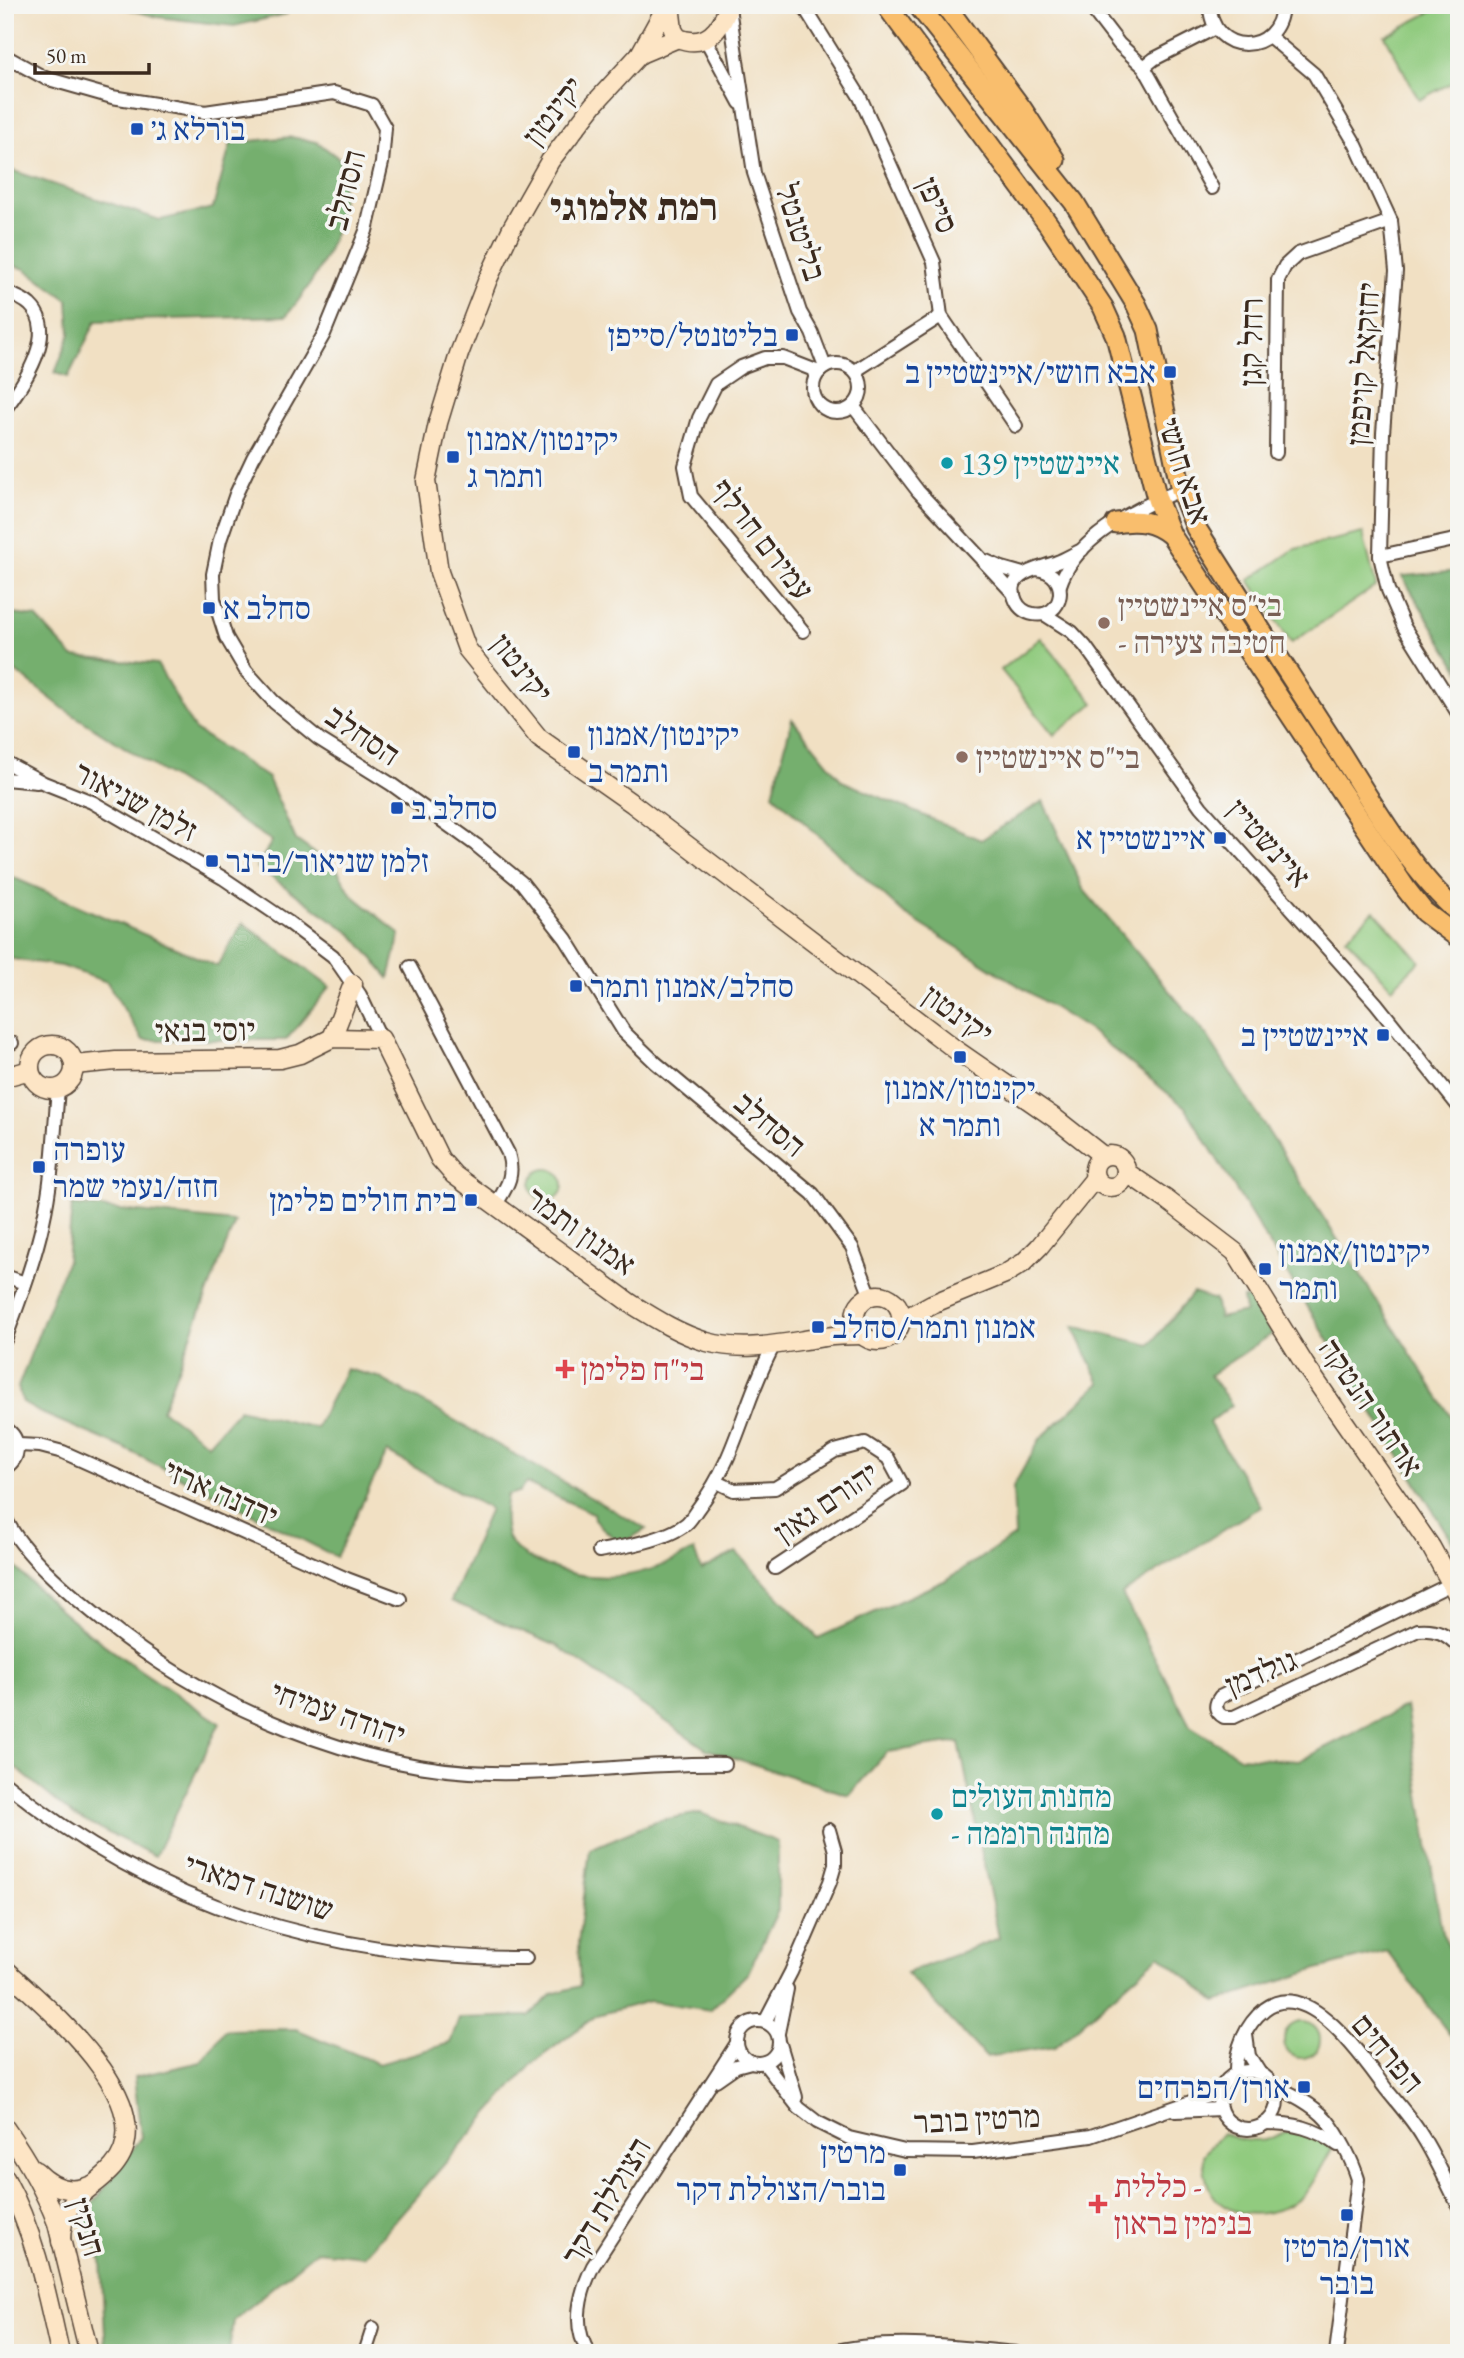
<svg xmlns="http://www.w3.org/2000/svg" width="1464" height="2358" font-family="'EB Garamond','Frank Ruhl Libre',serif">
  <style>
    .green { fill: #91cb7f; stroke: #667a4e; stroke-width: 2 }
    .forest { fill: #74af6e; stroke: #586c46; stroke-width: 2 }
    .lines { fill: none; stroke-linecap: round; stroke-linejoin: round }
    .street-casing { stroke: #564537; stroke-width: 16 }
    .secondary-casing { stroke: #564537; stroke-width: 21 }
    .primary-casing { stroke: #564537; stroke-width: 23 }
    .street { stroke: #fff; stroke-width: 12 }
    .secondary { stroke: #fde5c5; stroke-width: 18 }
    .primary { stroke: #f9be6d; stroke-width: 19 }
    .transit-dot { fill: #1a4fb4; stroke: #f6f6f2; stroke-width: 2.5 }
    .culture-dot { fill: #0f9aa8; stroke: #f6f6f2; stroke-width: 2.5 }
    .education-dot { fill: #8d6e63; stroke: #f6f6f2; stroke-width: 2.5 }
    .health-dot { fill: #e0444e; stroke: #f6f6f2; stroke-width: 2.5 }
    .labels { text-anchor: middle; stroke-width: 7; stroke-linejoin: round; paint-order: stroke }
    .street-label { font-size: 32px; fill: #3b2a1e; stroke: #f6f6f2 }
    .transit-label { font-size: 32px; fill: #164399; stroke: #f6f6f2; text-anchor: start }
    .culture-label { font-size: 32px; fill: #0d838f; stroke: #f6f6f2; text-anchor: start }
    .education-label { font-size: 32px; fill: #785e54; stroke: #f6f6f2; text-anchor: start }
    .health-label { font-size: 32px; fill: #be3a42; stroke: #f6f6f2; text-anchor: start }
    .district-label { font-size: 38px; font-weight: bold; fill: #3b2a1e; stroke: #f6f6f2 }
  </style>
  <rect width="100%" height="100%" fill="#f6f6f2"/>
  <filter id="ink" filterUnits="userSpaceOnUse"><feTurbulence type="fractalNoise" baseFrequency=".0143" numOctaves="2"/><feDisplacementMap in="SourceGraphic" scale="14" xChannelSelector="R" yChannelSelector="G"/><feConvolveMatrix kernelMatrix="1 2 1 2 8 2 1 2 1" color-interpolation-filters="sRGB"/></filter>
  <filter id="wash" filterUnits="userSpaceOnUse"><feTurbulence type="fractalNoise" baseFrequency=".00686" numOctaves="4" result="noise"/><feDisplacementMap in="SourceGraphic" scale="28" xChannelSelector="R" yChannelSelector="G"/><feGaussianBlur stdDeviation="1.57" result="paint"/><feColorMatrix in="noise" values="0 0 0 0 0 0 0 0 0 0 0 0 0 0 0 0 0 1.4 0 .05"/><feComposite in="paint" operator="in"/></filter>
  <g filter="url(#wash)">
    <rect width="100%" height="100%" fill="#f1e0c3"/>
    <g class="green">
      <polygon points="1444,5 1459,5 1459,79 1419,100 1385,36"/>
      <polygon points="1363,533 1376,586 1291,643 1249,580 1295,549"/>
      <polygon points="1041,638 1094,703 1054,735 1001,670"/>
      <polygon points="1374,911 1420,961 1392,988 1346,938"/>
      <circle cx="547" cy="1185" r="16"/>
      <circle cx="1302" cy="2040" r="18"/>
      <path d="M1222,2133c14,6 27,10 43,7 5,-1 10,-4 15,-6 18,-4 39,3 52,15 -8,13 -16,30 -25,42 -22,26 -77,34 -96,1 -6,-12 -7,-24 -8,-37z"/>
    </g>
    <g class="forest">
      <polygon points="114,5 283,5 287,14 234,26 157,17"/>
      <path d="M291,137l26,5 23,17c1,13 3,26 2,39 -4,44 -28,85 -56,118l-190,5 -28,56 -13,-4 15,-39 -2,-34 -43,-31 -20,-6v-95l155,52 53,-12 18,-65z"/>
      <polygon points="1459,571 1459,670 1402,576"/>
      <polygon points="5,613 36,617 73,657 157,664 194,729 268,778 296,840 337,869 352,895 400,934 389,978 352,934 257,867 272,841 64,709 5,663"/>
      <polygon points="792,719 842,781 981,840 1043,801 1083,889 1205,1033 1459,1429 1459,1553 1185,1107 1089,1030 903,913 773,794"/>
      <polygon points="5,874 217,966 243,923 330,987 286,1040 143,1040 107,982 61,966 5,958"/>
      <path d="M72,1205l163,17 -73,188 46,34 31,-35 77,19 30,-59 32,8 268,152 -20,12h-9l-23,-21 -1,-7 -67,-30 -7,9 -12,3c-7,40 -1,55 38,70 53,21 100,13 149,-15l7,20 35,-18 82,86 128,-58 69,-44 -2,-49 27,-48 60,-56 -27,-57 77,19 43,-52 22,7 4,18 26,-6 -2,-14h9l20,36 -62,41 22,30 -23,18 52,83 -139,88 68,132 50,31 59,4 107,-55 36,227 17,31v83l-72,-96 -66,17 -105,34 -56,-47 -105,92 -69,10 -80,-84 93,-35 -40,-196 -72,10 -38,43 -143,-46 -149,-103 -106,-45 39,-92 -103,-57 -51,105 -212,-109 -85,-36 -16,-9 -5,-16 49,-127z"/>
      <path d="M5,1556c62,69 138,117 215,167l-65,133 -81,-40 -69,-57z"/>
      <polygon points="700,1813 778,1842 778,1910 748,1973 710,2010 650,2001 597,2015 533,2063 364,2256 316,2251 233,2320 229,2353 106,2353 101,2260 84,2217 141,2137 134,2077 201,2062 225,2030 296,2029 379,2064 450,2043 459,2018 529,2016 552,1994 580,1986 578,1943 590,1849 656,1821"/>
    </g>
  </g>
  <g filter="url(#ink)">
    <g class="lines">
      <g class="street-casing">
        <g id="street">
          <polyline points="803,5 860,97 934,262 941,316 1016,426"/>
          <polyline points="1089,5 1119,44 1144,67 1212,188"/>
          <path d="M1210,5c0,51 70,53 72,0"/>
          <polyline points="729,8 754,173 800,312 812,333 825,367"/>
          <polyline points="1269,36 1314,74 1356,145 1391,221 1396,271 1383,433 1380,556 1388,590 1404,627 1459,715"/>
          <polyline points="706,40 740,103"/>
          <polyline points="5,56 45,78 112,97 205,112 334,93 372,105 385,128 382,163 366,231 324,334 253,458 236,494 220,540 213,574 214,599 226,637 246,671 274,702 319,739 391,784 476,845 522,883 566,939 624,1032 656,1063 813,1194 852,1247 871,1297"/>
          <polyline points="1144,67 1154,59 1215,28"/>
          <path d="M5,292c8,3 19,7 25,13 29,27 -7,80 -25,104"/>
          <circle cx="837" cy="388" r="24"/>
          <polyline points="855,371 941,316"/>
          <polyline points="853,406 918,491 1014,594"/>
          <polyline points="1276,453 1278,280 1285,266 1298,254 1391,221"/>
          <polyline points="1380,556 1459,539"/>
          <polyline points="986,561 1002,568 1023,574"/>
          <path d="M1037,569c35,5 27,51 -4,45 -7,-1 -14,-6 -17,-13 -13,-28 23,-32 41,-39 8,-3 16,-8 25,-12"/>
          <path d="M1060,585c15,-47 78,-78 121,-95"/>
          <polyline points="1044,614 1072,632 1085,646 1201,807 1376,1003 1459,1107"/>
          <polyline points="803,631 691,496 685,466 699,418 716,384 741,367 765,358 783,358 819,372"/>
          <polyline points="5,762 44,783 92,802 223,878 288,922 333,956 360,995 381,1039"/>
          <polyline points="5,779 37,782"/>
          <path d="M410,967l98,186c7,24 -1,33 -13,53"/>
          <polyline points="5,1045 12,1043"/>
          <polyline points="5,1276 25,1283"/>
          <path d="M5,1340c14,-39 29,-77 38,-118 10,-43 11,-89 15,-133"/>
          <path d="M5,1428c16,10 16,30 0,40"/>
          <polyline points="18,1445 40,1446 63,1452 347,1579 400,1599"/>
          <polyline points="717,1482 734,1490 775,1488 835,1451 865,1443 888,1458 902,1484 775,1568"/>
          <path d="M5,1517c17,38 69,80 102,107 102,83 251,146 384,149 78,2 156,-11 234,-9"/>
          <path d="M599,1551c24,-4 67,-11 87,-27 5,-4 9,-12 13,-17 39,-51 45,-108 75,-162"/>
          <path d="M1451,1584l-231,113c-6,8 -5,15 4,20h10l184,-87c18,-2 29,4 41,17"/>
          <path d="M5,1783c153,125 325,176 521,175"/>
          <circle cx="758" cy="2042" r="21"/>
          <polyline points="765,2022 791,1972 830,1882 835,1865 835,1851 829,1830"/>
          <polyline points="778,2033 787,1989"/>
          <polyline points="1246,2035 1249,2056 1261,2075"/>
          <polyline points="780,2044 796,2097"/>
          <polyline points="764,2063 799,2108 817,2122 849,2138 905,2151 973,2152 1091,2136 1220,2092"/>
          <circle cx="1248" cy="2100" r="29"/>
          <path d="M1236,2074c-1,-24 9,-49 29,-65 44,-33 99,51 121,80 12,15 26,30 36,47 14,22 25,47 37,71"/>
          <polyline points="716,2080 736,2066 751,2062"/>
          <path d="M1271,2084c19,9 42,20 56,36 13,16 25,40 31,59l-22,174"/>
          <polyline points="1176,2111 1220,2109"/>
          <path d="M1265,2123c29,0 50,5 73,22"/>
          <polyline points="365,2353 373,2328"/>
          <path d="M589,2353c-18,-27 -9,-61 4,-87l144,-223"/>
          <path d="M828,2353c58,-15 129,-6 188,0"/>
        </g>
      </g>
      <g class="secondary-casing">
        <g id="secondary">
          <polyline points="667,5 640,54 594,104 550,161 512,228 488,279 459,354 438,423 426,481 439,572 467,649 539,738 633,804 956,1050 1056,1119 1103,1156"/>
          <path d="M670,5l3,25 5,8c28,11 43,-8 51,-33"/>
          <polyline points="640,54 678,38"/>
          <polyline points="332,1038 353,984"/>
          <circle cx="52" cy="1067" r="22"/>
          <path d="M74,1065l42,-4 164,-2 20,-5 32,-16 49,1 59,120 14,16 176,128c24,15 49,31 77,39 40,11 79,0 118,-5 12,-2 25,-2 38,-2"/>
          <polyline points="5,1077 30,1070"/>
          <circle cx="1110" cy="1171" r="16"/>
          <polyline points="1126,1172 1167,1200 1235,1252 1305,1365 1431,1547 1459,1598"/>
          <circle cx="878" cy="1318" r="23"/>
          <polyline points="901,1321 932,1304 1005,1274 1023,1263 1039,1247 1095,1178"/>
          <path d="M5,1969c41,38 162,136 108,198 -25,28 -52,29 -52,75"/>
          <path d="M5,2128c21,30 39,60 52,95l32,130"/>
          <path d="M36,2171c15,16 35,24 56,14"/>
          <path d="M5,2178c30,54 42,116 55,175"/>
        </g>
      </g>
      <g class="primary-casing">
        <g id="primary">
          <polyline points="886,5 1048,224 1103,307 1116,336 1157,499 1171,535 1406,889 1424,912 1459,938"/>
          <path d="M918,5l156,197 62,102 12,26 33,160 15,38c48,76 96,151 145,226 32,51 72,120 118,159"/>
          <polyline points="945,5 1022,109 1055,160"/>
          <path d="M1116,523c21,-4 38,-2 55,12"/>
        </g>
      </g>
      <use href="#street" class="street"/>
      <use href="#secondary" class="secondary"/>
      <use href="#primary" class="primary"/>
    </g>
  </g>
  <g class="transit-dot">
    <rect x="130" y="122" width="14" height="14" rx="3.5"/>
    <rect x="785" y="328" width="14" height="14" rx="3.5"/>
    <rect x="1163" y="365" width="14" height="14" rx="3.5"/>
    <rect x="446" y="450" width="14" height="14" rx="3.5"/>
    <rect x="202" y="601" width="14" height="14" rx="3.5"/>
    <rect x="567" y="745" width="14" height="14" rx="3.5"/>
    <rect x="390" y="801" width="14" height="14" rx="3.5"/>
    <rect x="1213" y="831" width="14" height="14" rx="3.5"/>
    <rect x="205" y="854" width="14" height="14" rx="3.5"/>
    <rect x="569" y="979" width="14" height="14" rx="3.5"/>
    <rect x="1376" y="1028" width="14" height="14" rx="3.5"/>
    <rect x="953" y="1050" width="14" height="14" rx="3.5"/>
    <rect x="32" y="1160" width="14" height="14" rx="3.5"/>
    <rect x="464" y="1193" width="14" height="14" rx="3.5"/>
    <rect x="1258" y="1262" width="14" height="14" rx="3.5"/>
    <rect x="811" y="1320" width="14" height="14" rx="3.5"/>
    <rect x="1297" y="2080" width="14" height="14" rx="3.5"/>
    <rect x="893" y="2163" width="14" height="14" rx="3.5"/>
    <rect x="1340" y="2208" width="14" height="14" rx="3.5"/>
  </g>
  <g class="culture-dot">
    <circle cx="947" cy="463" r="7"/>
    <circle cx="937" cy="1814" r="7"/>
  </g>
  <g class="education-dot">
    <circle cx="1104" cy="623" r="7"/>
    <circle cx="962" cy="757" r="7"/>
  </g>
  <g class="health-dot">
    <path d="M561.5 1358.5h7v7h7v7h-7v7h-7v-7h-7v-7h7z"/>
    <path d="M1094.5 2193.5h7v7h7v7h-7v7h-7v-7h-7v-7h7z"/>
  </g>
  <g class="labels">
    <g class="street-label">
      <text transform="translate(553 111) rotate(-52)" y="11">יקינטון</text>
      <text transform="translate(345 190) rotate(-76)" y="11">הסחלב</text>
      <text transform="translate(938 205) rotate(66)" y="11">סייפן</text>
      <text transform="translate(801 232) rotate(72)" y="11">בליטנטל</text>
      <text transform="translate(1251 342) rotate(-89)" y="11">רחל קגן</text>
      <text transform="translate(1363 364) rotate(-86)" y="11">יחזקאל קויפמן</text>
      <text transform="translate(1185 471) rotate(72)" y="11">אבא חושי</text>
      <text transform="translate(763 539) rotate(52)" y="11">עמירם חרלף</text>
      <text transform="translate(522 668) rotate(52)" y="11">יקינטון</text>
      <text transform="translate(363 735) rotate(34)" y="11">הסחלב</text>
      <text transform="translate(136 801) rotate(28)" y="11">זלמן שניאור</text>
      <text transform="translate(1269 843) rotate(48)" y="11">איינשטיין</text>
      <text transform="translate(958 1014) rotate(36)" y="11">יקינטון</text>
      <text transform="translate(205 1030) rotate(-1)" y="11">יוסי בנאי</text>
      <text transform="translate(770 1124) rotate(40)" y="11">הסחלב</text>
      <text transform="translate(581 1231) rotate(36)" y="11">אמנון ותמר</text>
      <text transform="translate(1371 1407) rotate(56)" y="11">ארתור הנטקה</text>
      <text transform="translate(221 1493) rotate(24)" y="11">ירדנה ארזי</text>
      <text transform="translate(826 1502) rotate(-34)" y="11">יהורם גאון</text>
      <text transform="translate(1261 1672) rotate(-23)" y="11">גולדמן</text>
      <text transform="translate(338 1713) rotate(19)" y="11">יהודה עמיחי</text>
      <text transform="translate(259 1887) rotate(18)" y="11">שושנה דמארי</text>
      <text transform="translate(1388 2053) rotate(50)" y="11">הפרחים</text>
      <text transform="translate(977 2119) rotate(-3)" y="11">מרטין בובר</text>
      <text transform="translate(606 2201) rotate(-59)" y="11">הצוללת דקר</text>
      <text transform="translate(87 2227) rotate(73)" y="11">חנקין</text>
    </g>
    <g class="transit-label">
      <text x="151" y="140">בורלא ג׳</text>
      <text x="778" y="346" text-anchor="end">בליטנטל/סייפן</text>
      <text x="1156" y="383" text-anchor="end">אבא חושי/איינשטיין ב</text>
      <text x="467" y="450">יקינטון/אמנון<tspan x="467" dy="37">ותמר ג</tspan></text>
      <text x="223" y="619">סחלב א</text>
      <text x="588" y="745">יקינטון/אמנון<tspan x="588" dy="37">ותמר ב</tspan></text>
      <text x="411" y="819">סחלב ב</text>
      <text x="1206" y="849" text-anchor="end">איינשטיין א</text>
      <text x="226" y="872">זלמן שניאור/ברנר</text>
      <text x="590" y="997">סחלב/אמנון ותמר</text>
      <text x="1369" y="1046" text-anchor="end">איינשטיין ב</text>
      <text x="960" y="1099" text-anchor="middle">יקינטון/אמנון<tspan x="960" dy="37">ותמר א</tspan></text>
      <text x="53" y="1160">עופרה<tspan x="53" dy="37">חזה/נעמי שמר</tspan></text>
      <text x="457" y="1211" text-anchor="end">בית חולים פלימן</text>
      <text x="1279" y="1262">יקינטון/אמנון<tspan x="1279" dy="37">ותמר</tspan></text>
      <text x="832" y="1338">אמנון ותמר/סחלב</text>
      <text x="1290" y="2098" text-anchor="end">אורן/הפרחים</text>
      <text x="886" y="2163" text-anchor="end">מרטין<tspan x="886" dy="37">בובר/הצוללת דקר</tspan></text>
      <text x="1347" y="2257" text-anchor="middle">אורן/מרטין<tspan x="1347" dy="37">בובר</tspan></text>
    </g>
    <g class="culture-label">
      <text x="961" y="474">איינשטיין 139</text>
      <text x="951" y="1807">מחנות העולים<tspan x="951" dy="37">- מחנה רוממה</tspan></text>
    </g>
    <g class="education-label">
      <text x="1118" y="616">בי"ס איינשטיין<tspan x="1118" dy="37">- חטיבה צעירה</tspan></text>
      <text x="976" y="768">בי"ס איינשטיין</text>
    </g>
    <g class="health-label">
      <text x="581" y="1380">בי"ח פלימן</text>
      <text x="1114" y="2197">כללית -<tspan x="1114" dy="37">בנימין בראון</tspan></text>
    </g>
    <g class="district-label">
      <text x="634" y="220">רמת אלמוגי</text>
    </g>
  </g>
  <rect width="1464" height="2358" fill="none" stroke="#f6f6f2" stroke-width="28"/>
  <path d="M35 63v10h114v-10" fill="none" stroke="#3b2a1e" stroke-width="3.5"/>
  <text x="46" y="63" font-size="21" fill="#3b2a1e" stroke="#f6f6f2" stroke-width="5" paint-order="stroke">50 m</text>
</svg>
